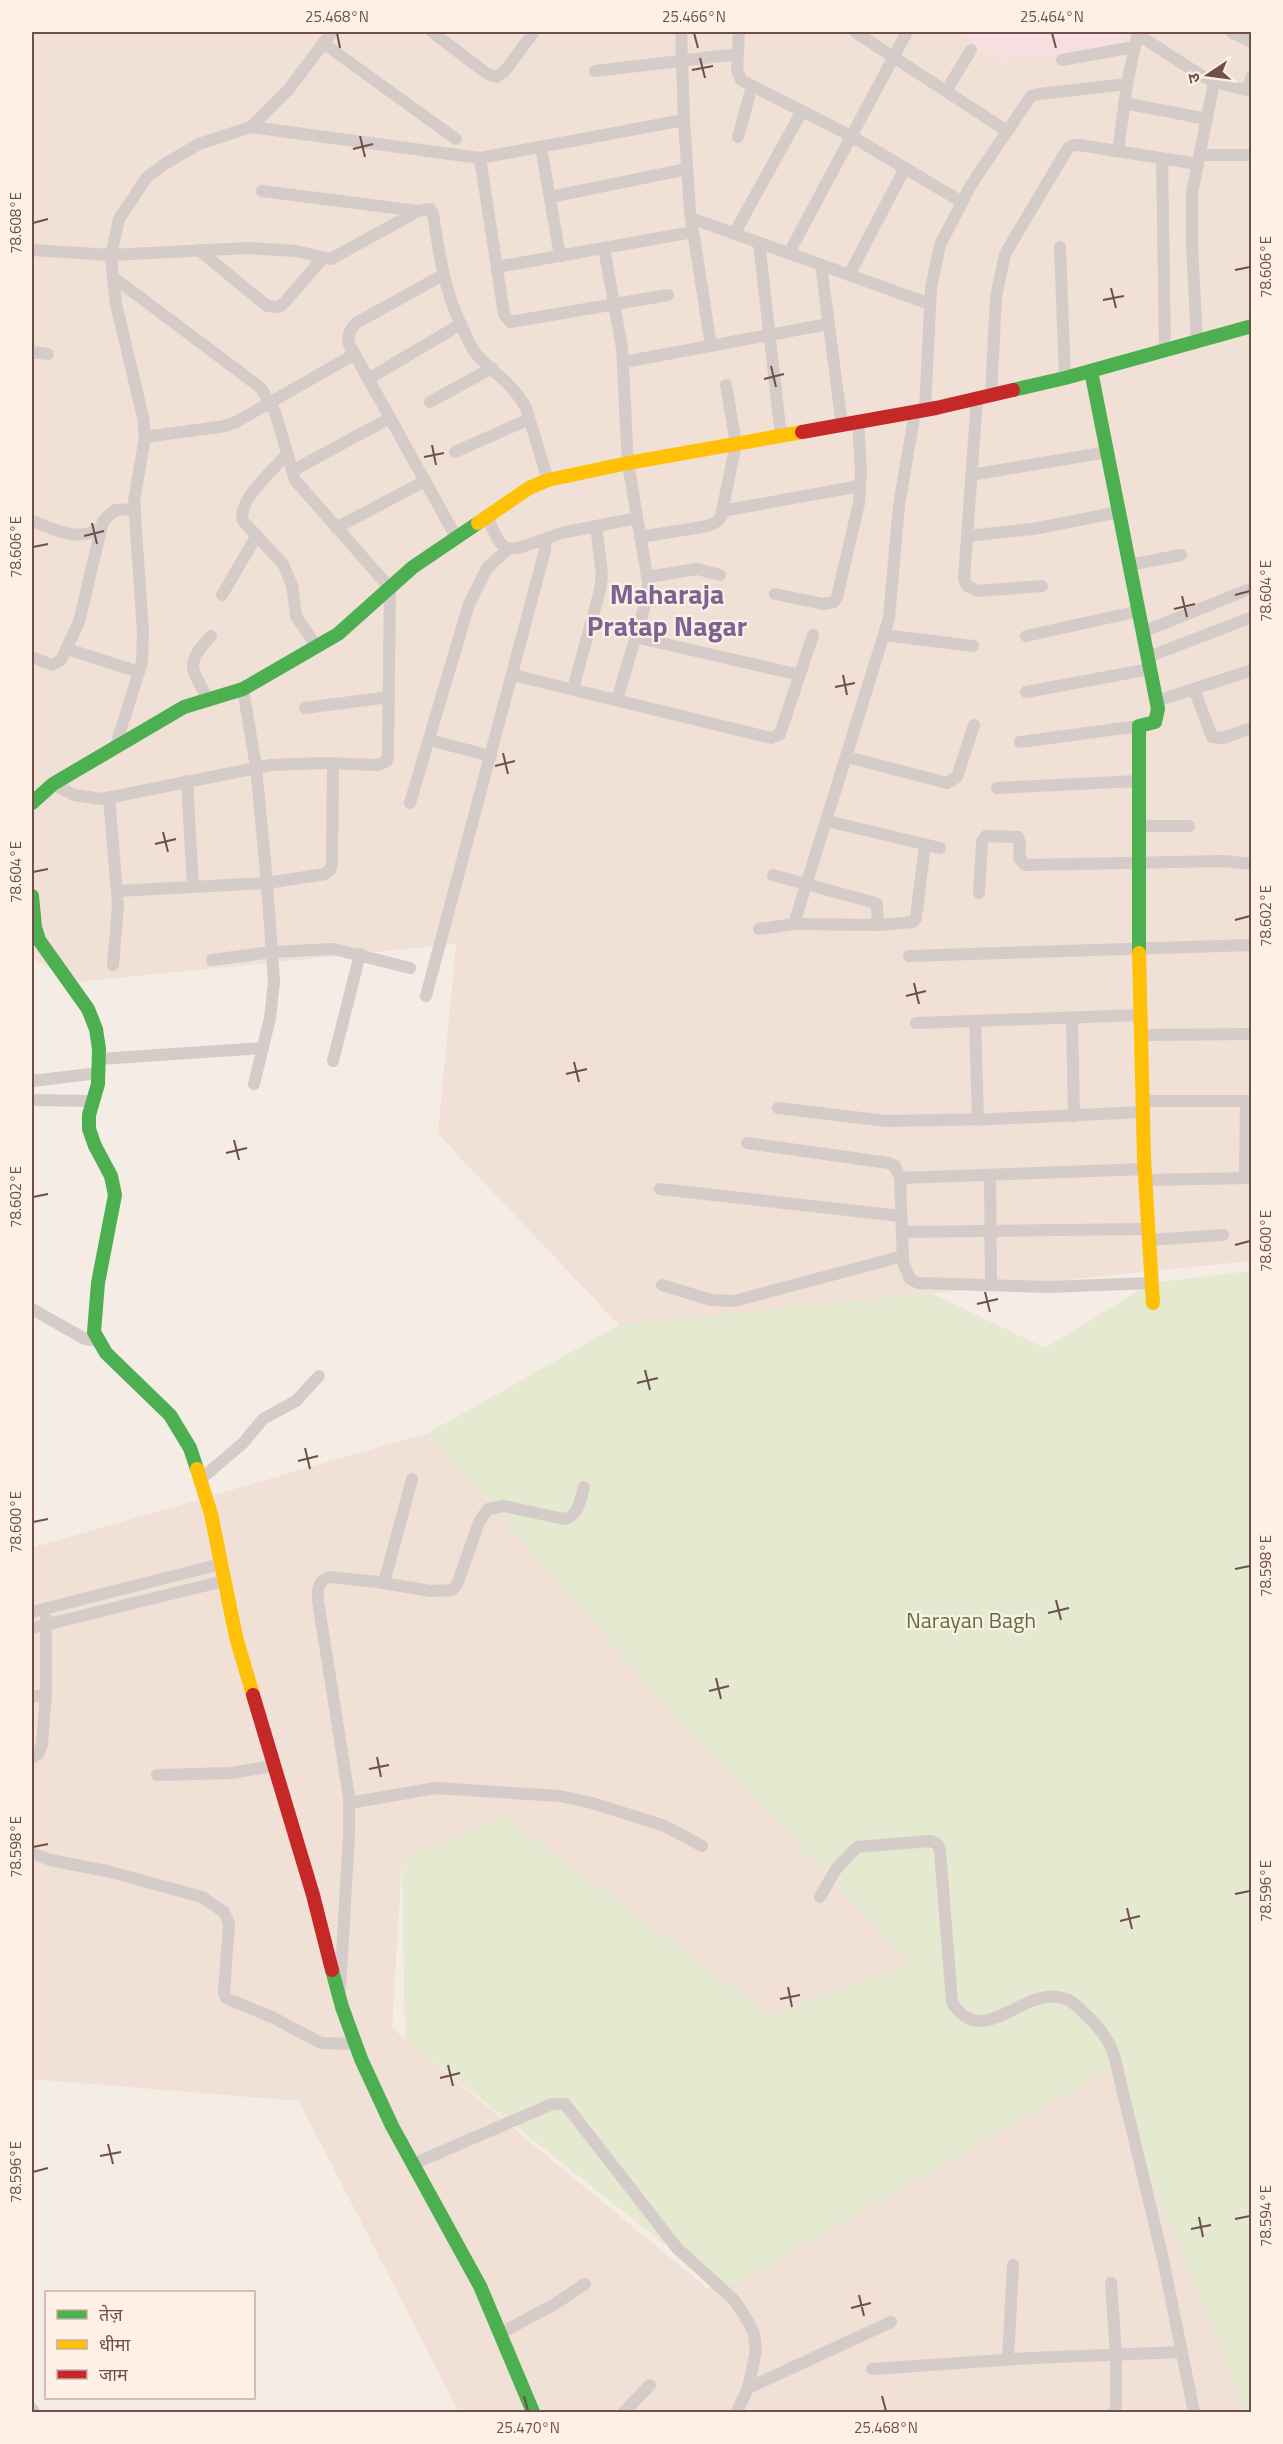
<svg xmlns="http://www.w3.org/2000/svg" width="1283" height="2444" font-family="'Titillium Web','Noto Sans Devanagari',sans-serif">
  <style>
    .residential { fill: #f0e0d5 }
    .medical { fill: #f6dee1 }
    .green { fill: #e4e9d0 }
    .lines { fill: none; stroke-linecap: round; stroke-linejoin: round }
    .street { stroke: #d5cbc9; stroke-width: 12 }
    .fast { stroke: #4caf50; stroke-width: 14 }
    .slow { stroke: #ffc107; stroke-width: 14 }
    .jam { stroke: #c62828; stroke-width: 14 }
    .ticks { fill: none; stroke: #6f5049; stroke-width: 2 }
    .labels { text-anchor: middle; stroke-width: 4.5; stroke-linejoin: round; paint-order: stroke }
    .park-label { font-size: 22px; fill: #5a7542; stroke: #fef0e5 }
    .district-label { font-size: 28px; font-weight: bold; fill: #7b6492; stroke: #fef0e5 }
    .neatline { fill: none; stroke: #6f5049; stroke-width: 2 }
    .ticks-label { font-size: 15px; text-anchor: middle; fill: #6f5049 }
  </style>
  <rect width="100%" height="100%" fill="#f4ece5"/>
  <g class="residential">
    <polygon points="32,32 1251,32 1251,1261 619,1325 438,1134 456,944 76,982 32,958"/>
    <polygon points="428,1433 679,1720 912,1964 770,2015 504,1816 402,1859 392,2028 708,2289 1108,2069 1246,2412 459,2412 299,2101 32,2079 32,1548"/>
  </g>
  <polygon class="medical" points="959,32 1128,32 1118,49 998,62"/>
  <polygon class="green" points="1251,1271 1251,2412 1246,2412 1108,2070 724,2291 405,2039 402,1859 504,1816 770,2015 911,1964 679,1720 428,1433 619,1325 931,1293 1045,1348 1151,1283"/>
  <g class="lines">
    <g class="street">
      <polyline points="432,32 486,73 496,77 504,72 534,32"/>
      <polyline points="681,32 684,120"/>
      <polyline points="855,32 1007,131"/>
      <polyline points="1231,32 1252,42"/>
      <polyline points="1137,34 1202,76 1214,82 1247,90"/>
      <polyline points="323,43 456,139"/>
      <polyline points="738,54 737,70 741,80 851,136 962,202"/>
      <polyline points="1062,60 1134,47"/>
      <polyline points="595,71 738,54 739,32"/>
      <polyline points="1252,76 1247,90 1252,91"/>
      <polyline points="946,91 971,50"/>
      <polyline points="1124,103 1207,119"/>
      <polyline points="251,127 480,158 504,314 510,322 668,295"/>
      <polyline points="738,137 752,86"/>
      <polyline points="541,147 560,256"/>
      <polyline points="1118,151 1127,84"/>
      <polyline points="1200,155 1252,155"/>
      <polyline points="480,158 684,120 690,211 711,346"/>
      <polyline points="1162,158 1165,350"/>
      <polyline points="262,191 418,211"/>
      <polyline points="550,197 687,169"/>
      <polyline points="691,218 930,304"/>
      <polyline points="734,234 802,111"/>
      <polyline points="759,243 781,436"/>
      <polyline points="1060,247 1065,378"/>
      <polyline points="604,248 622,348 628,463 648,582 645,605 617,700"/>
      <path d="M32,250l79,5 137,-7 48,3 35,8 87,-48 12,-2 3,5c6,39 11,75 28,111 5,10 9,21 15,29 18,20 37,29 50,54l22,72"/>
      <polyline points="199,250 267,306 279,307 284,303 323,258"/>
      <polyline points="789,253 907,32"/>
      <polyline points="821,265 842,425"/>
      <polyline points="497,267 693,232"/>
      <path d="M443,275l-87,48c-6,7 -9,11 -7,21l107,193"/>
      <polyline points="849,275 905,168"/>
      <polyline points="1197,341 1192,245 1192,193 1214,82"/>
      <polyline points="32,352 48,354"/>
      <polyline points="624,362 828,324"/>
      <polyline points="368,379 461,324"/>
      <polyline points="991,395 996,297 1005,254 1068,148 1073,145 1079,145 1198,164"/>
      <polyline points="977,398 964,579 967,586 978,591 1042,586"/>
      <polyline points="430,402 492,368"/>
      <polyline points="925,410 931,288 940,245 971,185 1031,96 1039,94 1127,84 1138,32"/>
      <polyline points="145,437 225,426 236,422 355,354"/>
      <polyline points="455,452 529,419"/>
      <path d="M287,454c-13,15 -51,48 -44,67l40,43 9,21 4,31 21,31"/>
      <polyline points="292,471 390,418"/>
      <polyline points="971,475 1107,452"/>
      <polyline points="722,511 860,486"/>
      <path d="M32,521c23,8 45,22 68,7"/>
      <polyline points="336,528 425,481"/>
      <polyline points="967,536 1033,529 1119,512"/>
      <polyline points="640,537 708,526 718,521 721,516 736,444 726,385"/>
      <polyline points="545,539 561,533 637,518"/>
      <polyline points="1129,565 1181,555"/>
      <polyline points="647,577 697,569 720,575"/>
      <polyline points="775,594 823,604 834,602 837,597 859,503 861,472 858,422"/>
      <polyline points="222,595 257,535"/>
      <polyline points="1143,632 1252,588"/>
      <polyline points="884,635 973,646"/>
      <polyline points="1026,636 1139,611"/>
      <polyline points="635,637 800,675"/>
      <polyline points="67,649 139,672"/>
      <polyline points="32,657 52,665 61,660 79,622 103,521 115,510 135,509"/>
      <polyline points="1148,657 1252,617"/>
      <polyline points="513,675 771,738 780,734 813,635"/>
      <polyline points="243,689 256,767 267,883 274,982 270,1018 254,1084"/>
      <polyline points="573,689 600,590 602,574 596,526"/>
      <polyline points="1194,689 1212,737 1223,738 1252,728"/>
      <polyline points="1026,692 1150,669"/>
      <path d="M209,701c-17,-33 -26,-35 2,-65"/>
      <polyline points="1157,701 1252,670"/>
      <polyline points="305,708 389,697"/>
      <polyline points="429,740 491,756"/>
      <polyline points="1020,742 1139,726"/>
      <polyline points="116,745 142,662 143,632 134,501 145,437 143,417 116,304 113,277 111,255 119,219 147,177 165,164 199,144 251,127 288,90 332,32"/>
      <polyline points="847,757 947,783 957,777 974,725"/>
      <polyline points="187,781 193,887"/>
      <polyline points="53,784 74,795 102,799 271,765 322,763 378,765 387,761 388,755 390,588 295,480 275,412 261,388 113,277"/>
      <polyline points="997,788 1138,781"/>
      <polyline points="109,797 118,905 113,965"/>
      <polyline points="410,803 469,604 487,568 508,549"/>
      <polyline points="827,821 940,848"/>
      <polyline points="1138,826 1189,826"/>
      <polyline points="773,875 872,902 877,904 878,925"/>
      <polyline points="118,891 267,883 325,874 330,870 332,864 333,763"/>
      <polyline points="979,893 982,841 986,836 1018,837 1020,844 1019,858 1025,865 1223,861 1252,864"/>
      <polyline points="794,924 889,618 899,505 915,412"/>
      <polyline points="759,929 794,924 878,925 913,922 916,918 925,845"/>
      <polyline points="909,956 1252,945"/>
      <polyline points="212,960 272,952 334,949 410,968"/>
      <path d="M426,996l119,-446v-11c-40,14 -42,17 -58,-24"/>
      <polyline points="1072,1018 1074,1116"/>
      <polyline points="975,1021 978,1120"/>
      <polyline points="916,1023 1140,1015"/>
      <polyline points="1140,1035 1252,1034"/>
      <polyline points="99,1059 263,1048"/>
      <polyline points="333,1061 360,954"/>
      <polyline points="32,1081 98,1073"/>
      <polyline points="32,1100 93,1101"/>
      <polyline points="1142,1101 1252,1101"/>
      <polyline points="778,1108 886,1121 994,1119 1142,1112"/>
      <polyline points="747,1143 889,1163 895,1166 900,1178 903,1262 910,1279 918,1283 1048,1287 1151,1283"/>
      <polyline points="990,1176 991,1285"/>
      <polyline points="900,1178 1145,1169"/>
      <polyline points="1245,1178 1246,1101"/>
      <polyline points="1145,1180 1252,1178"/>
      <polyline points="660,1189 901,1216"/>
      <polyline points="902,1232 1147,1229"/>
      <polyline points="1148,1240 1223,1235"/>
      <polyline points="662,1285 711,1300 734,1301 903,1256"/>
      <polyline points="32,1309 85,1339 98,1341"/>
      <polyline points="201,1479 243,1443 263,1419 296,1401 319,1376"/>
      <polyline points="384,1583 412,1479"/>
      <polyline points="32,1612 221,1564"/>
      <polyline points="32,1628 224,1581"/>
      <polyline points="32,1697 46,1694"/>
      <polyline points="32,1758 38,1754 42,1744 46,1694 46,1618"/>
      <polyline points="157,1775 231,1773 273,1766"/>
      <polyline points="349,1803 436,1788 560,1796 592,1803 665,1826 702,1846"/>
      <polyline points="32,1853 50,1860 107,1871 202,1897 224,1912 229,1923 224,1992 226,1998 274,2018 321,2043 355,2044"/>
      <path d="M820,1897l16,-28 21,-22 74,-6 7,4 2,6 12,151c30,50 71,-16 111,-4 9,2 16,10 22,16 14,13 23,24 29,41l49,204 31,153"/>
      <path d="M340,1987l9,-150v-40l-31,-196c-1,-12 0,-21 12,-24l47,5 54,9 21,-1 5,-5 22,-63 9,-13 16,-3 60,13c15,-3 16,-19 20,-32"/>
      <polyline points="413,2164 552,2104 565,2104 677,2248 735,2301 749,2323 754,2334 756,2351 748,2388 737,2412"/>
      <polyline points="1111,2283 1116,2354 1116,2407 1114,2412"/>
      <polyline points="501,2333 555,2304 585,2284"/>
      <polyline points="1008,2359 1013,2265"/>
      <polyline points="872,2369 1032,2358 1182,2352"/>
      <polyline points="748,2388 891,2322"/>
      <polyline points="32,2409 34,2412"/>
      <polyline points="624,2412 650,2385"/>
    </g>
    <g class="fast">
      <polyline points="1091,371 1158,709 1155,722 1139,726 1139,953"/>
      <polyline points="1013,390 1065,378 1252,326"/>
      <polyline points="32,803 53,784 184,707 243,689 338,634 413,567 478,523"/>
      <polyline points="32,896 35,927 39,940 88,1009 96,1029 99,1049 98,1084 89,1115 89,1129 95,1146 111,1176 115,1195 98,1283 94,1332 106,1353 170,1415 190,1448 197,1469"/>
      <polyline points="332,1970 342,2007 361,2059 392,2126 480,2286 533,2412"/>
    </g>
    <g class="slow">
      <polyline points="478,523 529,488 548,480 628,463 802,432"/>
      <polyline points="1139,953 1144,1159 1153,1303"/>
      <polyline points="197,1469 211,1514 236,1637 253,1695"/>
    </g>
    <g class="jam">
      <polyline points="802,432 936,408 1013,390"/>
      <polyline points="253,1695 313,1895 332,1970"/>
    </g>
  </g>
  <path class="ticks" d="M337,33l3,15M694,33l4,15M1052,33l4,15M700,58l5,20M692,70l21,-4M360,136l5,21M353,149l20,-5M33,223l15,-4M1235,270l15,-3M1111,288l5,20M1103,300l21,-4M771,366l5,21M764,379l20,-5M432,445l4,20M424,457l20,-4M92,523l5,21M84,536l20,-5M33,547l15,-3M1235,595l15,-4M1182,596l5,21M1174,609l21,-5M843,675l4,20M835,687l20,-4M503,753l5,21M495,766l20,-5M163,832l5,20M155,844l21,-5M33,872l15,-3M1235,920l15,-4M914,983l5,21M906,996l20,-5M574,1062l5,20M566,1074l21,-5M234,1140l5,20M226,1153l21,-5M33,1197l15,-3M1235,1245l15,-4M985,1292l5,20M977,1304l21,-5M645,1370l5,20M637,1383l21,-5M305,1448l5,21M298,1461l20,-5M33,1522l15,-3M1235,1569l15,-3M1056,1600l5,20M1048,1613l21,-5M716,1678l5,21M709,1691l20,-5M377,1757l4,20M369,1769l20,-4M33,1847l15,-3M1235,1894l15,-3M1127,1908l5,21M1120,1921l20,-5M788,1987l4,20M780,1999l20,-4M448,2065l5,21M440,2078l20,-5M108,2144l5,20M100,2156l21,-4M33,2172l15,-4M1199,2217l4,20M1235,2219l15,-3M1191,2229l20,-4M859,2295l5,21M851,2308l20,-5M524,2396l4,15M882,2396l4,15"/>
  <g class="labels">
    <g class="park-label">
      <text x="971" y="1628">Narayan Bagh</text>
    </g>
    <g class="district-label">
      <text x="667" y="604">Maharaja<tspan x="667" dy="32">Pratap Nagar</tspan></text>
    </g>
  </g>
  <rect width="1283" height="2444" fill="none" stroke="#fef0e5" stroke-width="66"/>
  <rect x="45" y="2291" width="210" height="108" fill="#fef0e5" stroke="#c5b0a7" stroke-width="1.5"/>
  <rect x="57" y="2310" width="30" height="9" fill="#4caf50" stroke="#c5b0a7" stroke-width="1.5"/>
  <text x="99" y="2321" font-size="18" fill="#6f5049">तेज़</text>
  <rect x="57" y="2340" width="30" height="9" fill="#ffc107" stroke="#c5b0a7" stroke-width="1.5"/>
  <text x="99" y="2351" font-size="18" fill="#6f5049">धीमा</text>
  <rect x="57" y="2370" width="30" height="9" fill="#c62828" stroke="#c5b0a7" stroke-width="1.5"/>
  <text x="99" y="2381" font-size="18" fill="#6f5049">जाम</text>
  <g transform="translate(1208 75) rotate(257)" stroke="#fef0e5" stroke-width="4.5" paint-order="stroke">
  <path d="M0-4.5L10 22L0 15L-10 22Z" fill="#6f5049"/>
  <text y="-9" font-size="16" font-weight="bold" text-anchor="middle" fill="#6f5049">उ</text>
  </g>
  <rect x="33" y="33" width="1217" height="2378" class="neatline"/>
  <g class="ticks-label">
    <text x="337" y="22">25.468°N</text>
    <text x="694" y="22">25.466°N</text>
    <text x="1052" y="22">25.464°N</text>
    <text transform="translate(16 223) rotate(-90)" y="5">78.608°E</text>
    <text transform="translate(1266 267) rotate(-90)" y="5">78.606°E</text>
    <text transform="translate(16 547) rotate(-90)" y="5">78.606°E</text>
    <text transform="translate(1266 591) rotate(-90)" y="5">78.604°E</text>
    <text transform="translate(16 872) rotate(-90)" y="5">78.604°E</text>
    <text transform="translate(1266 916) rotate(-90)" y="5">78.602°E</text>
    <text transform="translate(16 1197) rotate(-90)" y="5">78.602°E</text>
    <text transform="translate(1266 1241) rotate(-90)" y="5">78.600°E</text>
    <text transform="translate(16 1522) rotate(-90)" y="5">78.600°E</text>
    <text transform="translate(1266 1566) rotate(-90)" y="5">78.598°E</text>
    <text transform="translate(16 1847) rotate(-90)" y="5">78.598°E</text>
    <text transform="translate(1266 1891) rotate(-90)" y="5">78.596°E</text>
    <text transform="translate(16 2172) rotate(-90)" y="5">78.596°E</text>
    <text transform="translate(1266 2216) rotate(-90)" y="5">78.594°E</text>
    <text x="528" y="2433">25.470°N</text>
    <text x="886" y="2433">25.468°N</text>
  </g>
</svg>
